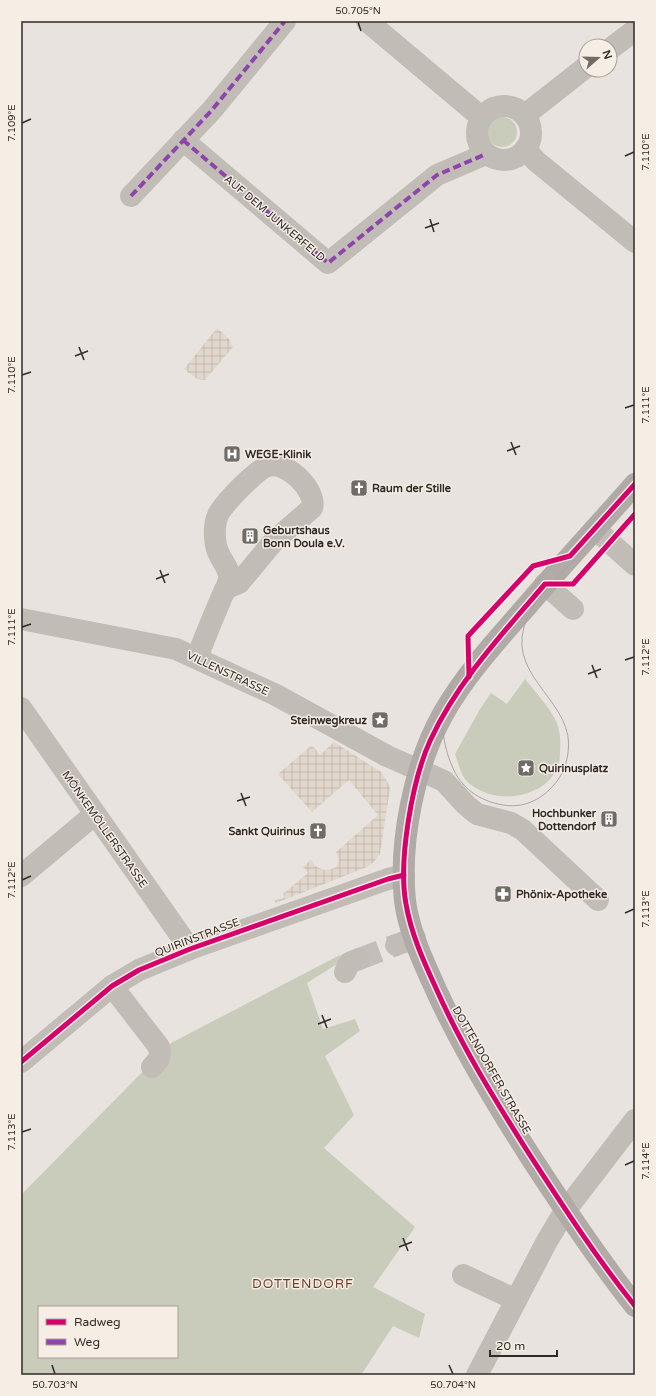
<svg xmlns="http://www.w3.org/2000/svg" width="656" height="1396" font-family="'Varela Round',sans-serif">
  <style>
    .green { fill: #c9ccba; fill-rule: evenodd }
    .plaza { fill: url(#plaza-grid) }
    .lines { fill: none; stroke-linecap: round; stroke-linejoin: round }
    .minor-tunnel { stroke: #c3beb9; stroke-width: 22; stroke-dasharray: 22 11; stroke-linecap: butt }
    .minor { stroke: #c2bcb7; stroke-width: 22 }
    .major { stroke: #b0aba7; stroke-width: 22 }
    .tram { stroke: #a9a5a2; stroke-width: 1 }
    .quiet { stroke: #8e44ad; stroke-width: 4; stroke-dasharray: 8 4; stroke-linecap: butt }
    .cycleway-casing { stroke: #f6eee5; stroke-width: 8 }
    .cycleway { stroke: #d6006c; stroke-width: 5 }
    .ticks { fill: none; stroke: #312a27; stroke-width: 1.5 }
    .labels { text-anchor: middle; stroke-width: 3; stroke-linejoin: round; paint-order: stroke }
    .street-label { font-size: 11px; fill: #312a27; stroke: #f6eee5 }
    .poi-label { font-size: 11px; font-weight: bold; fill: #312a27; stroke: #f6eee5; text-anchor: start }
    .quarter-label { font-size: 13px; letter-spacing: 1px; fill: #763c2a; stroke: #f6eee5 }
    .neatline { fill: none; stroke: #312a27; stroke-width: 1.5 }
    .ticks-label { font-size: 10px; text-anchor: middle; fill: #312a27 }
  </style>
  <defs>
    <pattern id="plaza-grid" width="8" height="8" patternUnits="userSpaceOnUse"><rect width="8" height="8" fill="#e2d7cc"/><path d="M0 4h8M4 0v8" fill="none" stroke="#c2b9af"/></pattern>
  </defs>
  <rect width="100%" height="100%" fill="#e8e3de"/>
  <g class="green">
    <circle cx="502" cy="132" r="15"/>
    <path d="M525,679c11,14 24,27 32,44 3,8 4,19 3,27 0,5 0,11 -2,15 -9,28 -45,36 -69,29 -8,-3 -19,-8 -24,-15 -5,-7 -7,-17 -10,-25l25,-45 11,-16 16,11z"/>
    <path d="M340,955v7l-33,21 16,46 32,-10 5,12 -35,25 29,59 -30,33 91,79 -42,60 52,27 -6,24 -26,-12 -32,49h-340v-180l150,-152zM39,1307h138v50h-138z"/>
  </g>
  <g class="plaza">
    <polygon points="217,328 229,339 233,347 205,380 197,379 184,369"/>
    <polygon points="334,742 381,772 387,781 390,788 380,854 374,862 367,867 276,903 274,901 285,897 283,894 308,873 303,867 311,860 315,866 324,870 332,869 336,867 339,860 336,852 378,815 349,780 312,812 278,774 312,745 320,755"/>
  </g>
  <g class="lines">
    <polyline class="minor-tunnel" points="359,959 396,945"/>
    <g class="minor">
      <polyline points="367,21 481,117"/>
      <polyline points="610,49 635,30"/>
      <circle cx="504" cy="133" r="27"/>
      <polyline points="525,115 586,67"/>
      <polyline points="183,140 328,263 437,175 486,154"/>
      <polyline points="525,149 536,161 635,242"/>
      <polyline points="131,196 212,110 285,21"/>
      <polyline points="595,529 635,565"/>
      <polyline points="545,584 573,609"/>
      <polyline points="21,619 176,649 276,695 387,756 444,781 466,805 477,814 511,823 523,830 598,900"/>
      <path d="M197,658c7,-19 15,-38 23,-57 2,-6 8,-15 9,-22 1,-9 -5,-15 -9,-23 -6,-10 -7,-30 -2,-41 5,-11 39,-46 50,-49 18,-6 49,24 44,42l-38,33 -35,42 -14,6"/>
      <polyline points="21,708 190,949"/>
      <polyline points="21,876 95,814"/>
      <polyline points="396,945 415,938"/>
      <polyline points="345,972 349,963 359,959"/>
      <path d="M112,986l47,61c2,10 0,13 -7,20"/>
      <polyline points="21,1062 112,986 139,970 190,949 388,879 404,875"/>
      <polyline points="463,1275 516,1300"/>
      <polyline points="477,1375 547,1241 565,1211 635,1120"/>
    </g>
    <path class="major" d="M635,484c-36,41 -73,81 -109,123 -29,33 -61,68 -83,107 -29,52 -44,128 -38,187 4,31 19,62 32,91 26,57 59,111 93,164 33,51 67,102 105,150"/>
    <path class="tram" d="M635,474c-39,43 -77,86 -116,128 -25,28 -58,58 -72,94 -8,22 -4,49 5,70 9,22 27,35 51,39 17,3 34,-3 46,-15 11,-10 17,-22 19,-37 8,-50 -59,-74 -44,-126 7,-26 32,-47 50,-67 20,-23 41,-46 61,-70"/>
    <g class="quiet">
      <polyline points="183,140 328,263 437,175 486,154"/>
      <polyline points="131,196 212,110 285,21"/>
    </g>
    <g class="cycleway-casing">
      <g id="cycleway">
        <path d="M635,514l-62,70h-28c-42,49 -88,98 -115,157 -18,40 -32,120 -24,163 5,29 17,56 29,82 25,57 58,111 91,163 35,54 69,107 109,157"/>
        <polyline points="469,677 468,636 533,566 570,556 635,484"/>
        <polyline points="21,1062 112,986 139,970 190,949 388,879 404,875"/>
      </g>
    </g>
    <use href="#cycleway" class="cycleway"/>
  </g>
  <path class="ticks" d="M358,22l3,9M22,123l9,-4M625,156l9,-4M430,219l4,13M425,228l14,-5M79,347l5,13M75,356l13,-5M22,375l9,-3M625,408l9,-3M511,442l5,13M507,451l13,-5M160,570l5,13M156,579l13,-5M22,627l9,-3M625,660l9,-3M592,665l5,13M588,674l13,-5M241,793l5,13M237,801l13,-4M22,880l9,-4M625,913l9,-4M322,1015l5,13M318,1024l13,-5M22,1132l9,-3M625,1165l9,-4M403,1238l5,13M399,1247l13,-5M52,1365l3,9M449,1365l4,9"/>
  <defs>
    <g id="hospital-square" transform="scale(0.9)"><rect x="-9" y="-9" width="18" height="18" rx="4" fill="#716b67" stroke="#f6eee5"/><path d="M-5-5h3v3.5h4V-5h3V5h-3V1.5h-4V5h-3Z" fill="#fff"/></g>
    <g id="church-square" transform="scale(0.9)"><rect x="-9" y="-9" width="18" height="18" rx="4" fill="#716b67" stroke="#f6eee5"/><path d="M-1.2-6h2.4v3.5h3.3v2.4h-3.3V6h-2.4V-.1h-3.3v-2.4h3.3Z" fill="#fff"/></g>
    <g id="building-square" transform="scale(0.9)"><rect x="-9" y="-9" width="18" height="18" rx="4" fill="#716b67" stroke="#f6eee5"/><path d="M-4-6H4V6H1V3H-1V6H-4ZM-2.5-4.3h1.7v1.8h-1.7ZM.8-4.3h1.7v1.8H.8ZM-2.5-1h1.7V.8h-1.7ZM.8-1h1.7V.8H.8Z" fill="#fff"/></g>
    <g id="sight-square" transform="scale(0.9)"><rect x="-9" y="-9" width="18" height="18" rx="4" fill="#716b67" stroke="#f6eee5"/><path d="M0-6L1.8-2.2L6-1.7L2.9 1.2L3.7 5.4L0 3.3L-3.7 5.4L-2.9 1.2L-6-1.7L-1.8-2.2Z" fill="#fff"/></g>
    <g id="pharmacy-square" transform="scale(0.9)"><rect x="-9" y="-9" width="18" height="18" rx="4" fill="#716b67" stroke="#f6eee5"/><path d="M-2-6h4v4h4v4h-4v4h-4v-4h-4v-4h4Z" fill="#fff"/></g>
  </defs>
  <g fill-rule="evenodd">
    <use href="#hospital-square" x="232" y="454"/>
    <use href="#church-square" x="359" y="488"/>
    <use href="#building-square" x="250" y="536"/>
    <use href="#sight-square" x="380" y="720"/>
    <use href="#sight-square" x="526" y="768"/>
    <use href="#building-square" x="609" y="819"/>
    <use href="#church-square" x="318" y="831"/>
    <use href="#pharmacy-square" x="503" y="894"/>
  </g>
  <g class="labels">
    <g class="street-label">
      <text transform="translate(275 218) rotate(40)" y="4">AUF DEM JUNKERFELD</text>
      <text transform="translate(228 673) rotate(25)" y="4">VILLENSTRASSE</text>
      <text transform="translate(105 829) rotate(55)" y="4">MÖNKEMÖLLERSTRASSE</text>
      <text transform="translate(197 937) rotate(-21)" y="4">QUIRINSTRASSE</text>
      <text transform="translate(492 1070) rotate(60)" y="4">DOTTENDORFER STRASSE</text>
    </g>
    <g class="poi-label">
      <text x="245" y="458">WEGE-Klinik</text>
      <text x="372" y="492">Raum der Stille</text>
      <text x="263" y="534">Geburtshaus<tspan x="263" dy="13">Bonn Doula e.V.</tspan></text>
      <text x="367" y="724" text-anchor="end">Steinwegkreuz</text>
      <text x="539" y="772">Quirinusplatz</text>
      <text x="596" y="817" text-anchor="end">Hochbunker<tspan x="596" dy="13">Dottendorf</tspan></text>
      <text x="305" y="835" text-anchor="end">Sankt Quirinus</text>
      <text x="516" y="898">Phönix-Apotheke</text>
    </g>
    <g class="quarter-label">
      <text x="303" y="1288">DOTTENDORF</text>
    </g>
  </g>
  <rect width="656" height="1396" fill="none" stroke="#f6eee5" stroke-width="44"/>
  <rect x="38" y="1306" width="140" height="52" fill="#f6eee5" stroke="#a7a099"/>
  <rect x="46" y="1319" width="20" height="6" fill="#d6006c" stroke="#a7a099"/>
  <text x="74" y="1326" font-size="12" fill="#312a27">Radweg</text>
  <rect x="46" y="1339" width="20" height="6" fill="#8e44ad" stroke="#a7a099"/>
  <text x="74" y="1346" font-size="12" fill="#312a27">Weg</text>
  <g transform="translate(598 58) rotate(70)"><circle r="19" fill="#f6eee5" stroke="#a7a099"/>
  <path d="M0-3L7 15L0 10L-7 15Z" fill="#716b67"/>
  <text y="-6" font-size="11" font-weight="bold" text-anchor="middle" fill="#312a27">N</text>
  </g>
  <path d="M490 1350v6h67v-6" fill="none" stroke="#312a27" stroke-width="2"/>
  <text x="496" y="1350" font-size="12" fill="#312a27" stroke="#f6eee5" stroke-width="3" paint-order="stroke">20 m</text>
  <rect x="22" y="22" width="612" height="1352" class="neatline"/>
  <g class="ticks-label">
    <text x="358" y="14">50.705°N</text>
    <text transform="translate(11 123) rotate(-90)" y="4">7.109°E</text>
    <text transform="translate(645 152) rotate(-90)" y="4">7.110°E</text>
    <text transform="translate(11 375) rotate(-90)" y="4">7.110°E</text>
    <text transform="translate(645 405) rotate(-90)" y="4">7.111°E</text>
    <text transform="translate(11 627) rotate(-90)" y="4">7.111°E</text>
    <text transform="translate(645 657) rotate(-90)" y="4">7.112°E</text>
    <text transform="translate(11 880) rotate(-90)" y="4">7.112°E</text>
    <text transform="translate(645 909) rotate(-90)" y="4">7.113°E</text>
    <text transform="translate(11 1132) rotate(-90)" y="4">7.113°E</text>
    <text transform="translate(645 1161) rotate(-90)" y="4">7.114°E</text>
    <text x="55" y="1388">50.703°N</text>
    <text x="453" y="1388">50.704°N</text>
  </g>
</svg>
